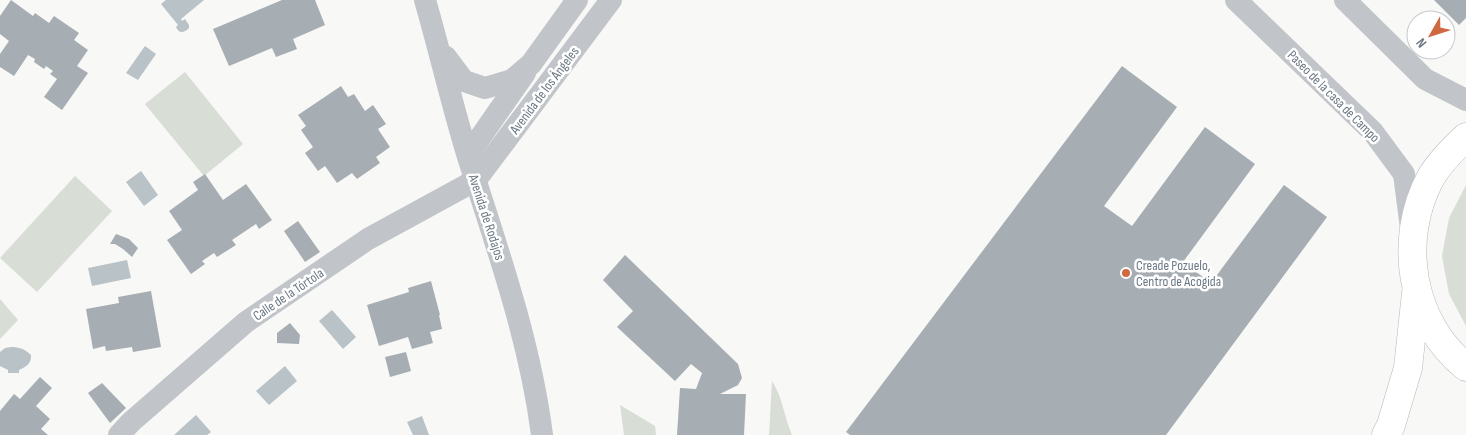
<svg xmlns="http://www.w3.org/2000/svg" width="1466" height="435" font-family="'Sofia Sans Condensed',sans-serif">
  <style>
    .green { fill: #d8ddd6 }
    .water { fill: #b9c2c7 }
    .building { fill: #a6adb3 }
    .lines { fill: none; stroke-linecap: round; stroke-linejoin: round }
    .highway-casing { stroke: #b4b8bb; stroke-width: 29 }
    .street { stroke: #c1c4c8; stroke-width: 22 }
    .highway { stroke: #fff; stroke-width: 28 }
    .poi-dot { fill: #ce6941; stroke: #fff; stroke-width: 2 }
    .labels { text-anchor: middle; stroke-width: 5; stroke-linejoin: round; paint-order: stroke }
    .street-label { font-size: 14px; fill: #6b7884; stroke: #fff }
    .poi-label { font-size: 14px; fill: #6b7884; stroke: #fff; text-anchor: start }
  </style>
  <rect width="100%" height="100%" fill="#f8f8f7"/>
  <g class="green">
    <polygon points="185,72 243,144 204,176 145,104"/>
    <polygon points="75,176 112,211 37,292 0,258"/>
    <polygon points="1466,185 1466,326 1449,294 1442,256 1449,218"/>
    <polygon points="0,299 18,320 0,339"/>
    <path d="M772,381c11,17 12,36 20,54h-23z"/>
    <polygon points="620,405 655,426 656,435 624,435"/>
  </g>
  <g class="water">
    <path d="M166,0h38l-23,19 1,2 3,-2 4,6v3c-5,5 -10,6 -13,-1l2,-2 -17,-21z"/>
    <polygon points="145,46 156,54 138,80 126,73"/>
    <polygon points="141,171 158,195 144,206 126,182"/>
    <polygon points="127,260 131,278 92,286 88,268"/>
    <polygon points="332,310 356,337 343,349 319,321"/>
    <path d="M11,347c8,0 14,2 20,8 1,8 -5,12 -12,15v3h-11v-3l-8,-4v-14l5,-4z"/>
    <polygon points="285,366 297,381 269,405 256,391"/>
    <polygon points="196,415 211,432 207,435 174,435"/>
    <polygon points="422,416 429,435 413,435 407,422"/>
  </g>
  <g class="building">
    <polygon points="11,0 33,16 35,13 49,23 54,16 79,33 74,40 88,50 77,66 88,73 62,110 44,97 57,79 50,74 53,71 46,66 44,69 34,62 35,59 28,55 14,76 0,67 0,54 9,41 0,34 0,16"/>
    <polygon points="282,0 315,0 325,25 293,39 297,49 276,57 272,48 229,66 213,29"/>
    <polygon points="1434,0 1466,0 1466,18 1459,25"/>
    <polygon points="1122,66 1177,107 1104,206 1132,226 1205,127 1255,164 1183,262 1211,283 1284,185 1327,217 1166,435 850,435 846,432"/>
    <polygon points="341,86 348,97 354,94 365,111 373,105 386,124 378,129 390,147 376,157 380,163 357,179 352,173 337,183 325,166 318,171 305,153 313,147 301,130 306,126 298,115"/>
    <polygon points="205,174 223,200 246,184 272,220 259,229 256,224 232,240 236,245 217,257 214,253 202,261 205,264 191,274 167,240 182,230 169,211 198,190 193,182"/>
    <polygon points="298,221 320,252 305,262 284,231"/>
    <polygon points="116,234 129,239 138,248 132,257 123,249 115,244 110,244"/>
    <polygon points="625,255 738,364 742,378 738,385 720,394 746,394 744,435 677,435 680,388 696,389 702,373 691,364 675,381 617,327 633,311 603,280"/>
    <polygon points="431,281 440,315 439,315 442,329 430,332 433,343 412,349 408,337 379,346 367,305 409,292 408,288"/>
    <polygon points="151,291 161,347 133,352 132,347 106,351 105,346 93,349 86,309 119,303 118,297"/>
    <polygon points="290,323 300,335 299,344 277,343 277,333"/>
    <polygon points="406,352 411,371 390,377 385,357"/>
    <polygon points="40,377 52,388 36,406 50,419 41,429 48,435 0,435 0,411 14,394 20,399"/>
    <polygon points="102,383 126,408 110,423 88,393"/>
  </g>
  <g class="lines">
    <g class="highway-casing">
      <g id="highway">
        <path d="M1466,137c-13,12 -26,25 -35,40 -34,63 -21,145 35,190"/>
        <polyline points="1386,435 1391,425 1408,368 1416,293"/>
      </g>
    </g>
    <g class="street">
      <path d="M425,0c15,52 27,105 43,157 29,91 62,183 74,278"/>
      <polyline points="1236,0 1373,132 1404,174 1411,228"/>
      <polyline points="1345,0 1425,79 1466,100"/>
      <polyline points="446,57 464,81 485,88 512,80 531,64 577,0"/>
      <polyline points="468,155 525,73"/>
      <polyline points="119,435 131,422 246,322 368,239 476,180 611,0"/>
    </g>
    <use href="#highway" class="highway"/>
  </g>
  <circle class="poi-dot" cx="1126" cy="273" r="5"/>
  <g class="labels">
    <g class="street-label">
      <text transform="translate(544 90) rotate(-53)" y="5">Avenida de los Ángeles</text>
      <text transform="translate(1334 96) rotate(45)" y="5">Paseo de la casa de Campo</text>
      <text transform="translate(487 217) rotate(72)" y="5">Avenida de Rodajos</text>
      <text transform="translate(288 294) rotate(-34)" y="5">Calle de la Tórtola</text>
    </g>
    <g class="poi-label">
      <text x="1136" y="270">Creade Pozuelo,<tspan x="1136" dy="16">Centro de Acogida</tspan></text>
    </g>
  </g>
  <g transform="translate(1431 35) rotate(231)"><circle r="24" fill="#ffffff" stroke="#c4c9ce"/>
  <path d="M0-4L9 19L0 12L-9 19Z" fill="#ce6941"/>
  <text y="-8" font-size="14" font-weight="bold" text-anchor="middle" fill="#6b7884">N</text>
  </g>
</svg>
